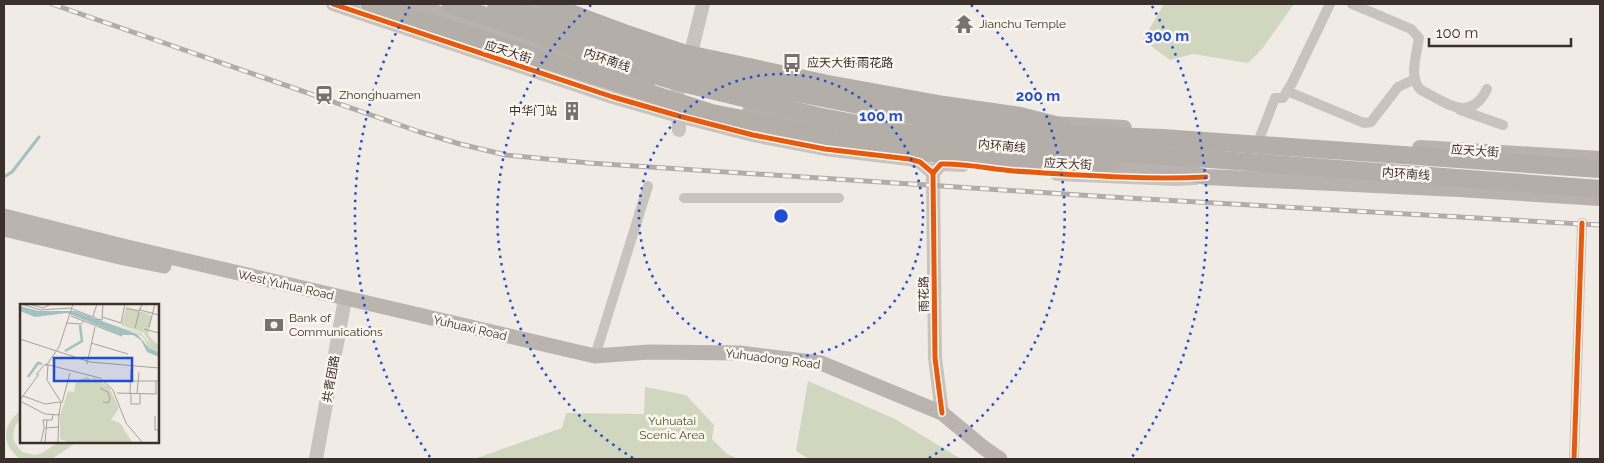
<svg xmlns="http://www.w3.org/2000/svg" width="1604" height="463" font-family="Raleway,'Noto Sans SC',sans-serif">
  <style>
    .green { fill: #d1d6bf }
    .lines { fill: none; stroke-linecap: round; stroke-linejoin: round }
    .stream { stroke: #a1c2c1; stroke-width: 3 }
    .minor { stroke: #c9c3be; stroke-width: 10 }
    .tertiary { stroke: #c9c3be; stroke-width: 14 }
    .secondary { stroke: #bab3ae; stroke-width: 15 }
    .primary { stroke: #b8b1ad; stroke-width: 16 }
    .trunk { stroke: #b4aea8; stroke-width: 18 }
    .rail-casing { stroke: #b1aca8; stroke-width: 5 }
    .rail { stroke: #fbf5ee; stroke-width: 3; stroke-dasharray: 9; stroke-linecap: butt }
    .cycleway-casing { stroke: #fbf5ee; stroke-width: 8 }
    .cycleway { stroke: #e8590c; stroke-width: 5 }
    .ring { fill: none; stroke: #1d4ed8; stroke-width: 2.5; stroke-dasharray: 2.5 5 }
    .labels { text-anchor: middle; stroke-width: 5; stroke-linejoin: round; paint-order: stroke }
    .poi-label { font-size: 12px; fill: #3b302b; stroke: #fbf5ee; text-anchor: start }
    .street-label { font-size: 12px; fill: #3b302b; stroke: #fbf5ee }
    .park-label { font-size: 12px; fill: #4a5a2e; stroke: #fbf5ee }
    .inset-river { fill: none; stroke: #a1c2c1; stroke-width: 2.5 }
    .inset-road { fill: none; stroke: #a8a09b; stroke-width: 1 }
    .view { fill: #1d4ed8; fill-opacity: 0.15; stroke: #1d4ed8; stroke-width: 2.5 }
    .inset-edge { fill: none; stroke: #3b302b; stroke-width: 2.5 }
    .centre { fill: #1d4ed8; stroke: #fbf5ee; stroke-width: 2.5 }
    .ring-label { font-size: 15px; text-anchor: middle; font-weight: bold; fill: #1d4ed8; stroke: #fbf5ee; stroke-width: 5; stroke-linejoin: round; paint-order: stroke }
  </style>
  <rect width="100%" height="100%" fill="#f0ebe5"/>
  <g class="green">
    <polygon points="1164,4 1294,4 1262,49 1248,63 1193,54 1170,60 1143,40"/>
    <polygon points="808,381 895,419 961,459 809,459 796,451"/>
    <polygon points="645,387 686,395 714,425 712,439 727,454 738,459 474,459 562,428 566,413 644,414"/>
    <path d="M21,410v9l-6,7 -2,11 2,6 7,9 13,3 7,-2 17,-11h18l-25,17h-32c-19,-15 -18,-34 1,-49z"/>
  </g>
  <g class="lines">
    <polyline class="stream" points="4,177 12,172 39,137"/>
    <g class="minor">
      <path d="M1352,4l59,25 8,9c-2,15 -11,41 2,52 24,12 49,34 66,-1"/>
      <polyline points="1287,91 1364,123 1371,122 1398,87 1415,79"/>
      <polyline points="1460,110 1503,125"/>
      <polyline points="1260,137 1275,98 1283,98 1292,83 1330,4"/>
      <polyline points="684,198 839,198"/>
      <polyline points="595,356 648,186"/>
      <polyline points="1574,459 1582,223"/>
    </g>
    <g class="tertiary">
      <polyline points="333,4 613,97 679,116 753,135 825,149 909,159 920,162 933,173"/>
      <polyline points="679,130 677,94 689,61 703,4"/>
      <polyline points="933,173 941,164 963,165"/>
      <polyline points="933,173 935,358 942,413"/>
      <polyline points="1057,174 1176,179 1195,178"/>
      <polyline points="316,459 345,299"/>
    </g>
    <g class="secondary">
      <polyline points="4,216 127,247 595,356 649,352 740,353 821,363 942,413 984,448 1000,459"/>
      <polyline points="4,229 124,258 164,266"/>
    </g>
    <g class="primary">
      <polyline points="410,4 647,84"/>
      <polyline points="526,4 558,15"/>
      <polyline points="750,112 827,126"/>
      <polyline points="1051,124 1124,128"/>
      <polyline points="1420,148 1600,159"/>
      <polyline points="1099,164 1177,170 1206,177 1459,189 1600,198"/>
    </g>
    <g class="trunk">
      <polyline points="370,4 712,113 826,136 989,162 1072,166 1111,162"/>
      <polyline points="451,4 529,31 605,60 674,81 817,116 900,132 983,144 1013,147 1170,156 1600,189"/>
      <polyline points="496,4 640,56 738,81 949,123 1030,133 1162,138 1600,169"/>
      <polyline points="546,4 624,33 683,53 828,84 944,105 1020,116 1063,127"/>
    </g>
    <g class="rail-casing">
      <polyline id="rail" points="52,4 420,132 460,144 506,155 589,163 1110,197 1600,225"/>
    </g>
    <use href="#rail" class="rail"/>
    <g class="cycleway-casing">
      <g id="cycleway">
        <polyline points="333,4 613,97 679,116 753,135 825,149 909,159 920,162 933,173"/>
        <path d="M933,173l8,-9c25,-1 48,5 73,7 64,4 129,9 192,6"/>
        <polyline points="933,173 935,358 942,413"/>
        <polyline points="1574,459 1582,223"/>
      </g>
    </g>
    <use href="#cycleway" class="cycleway"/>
  </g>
  <g class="ring">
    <circle cx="781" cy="216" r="142"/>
    <path d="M633 458A284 284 0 0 1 591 5M971 5A284 284 0 0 1 929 458"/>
    <path d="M430 457A426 426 0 0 1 410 6M1152 6A426 426 0 0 1 1132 457"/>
  </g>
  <defs>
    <g id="temple-bare" transform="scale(1.5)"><path d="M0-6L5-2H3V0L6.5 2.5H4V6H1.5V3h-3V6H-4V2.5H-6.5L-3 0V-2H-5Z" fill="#7a716c" stroke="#fbf5ee" stroke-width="2.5" paint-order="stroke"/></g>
    <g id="bus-bare" transform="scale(1.5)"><path d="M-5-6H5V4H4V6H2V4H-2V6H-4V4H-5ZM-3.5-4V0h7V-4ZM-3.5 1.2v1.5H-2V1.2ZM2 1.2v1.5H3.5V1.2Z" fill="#7a716c" stroke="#fbf5ee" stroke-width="2.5" paint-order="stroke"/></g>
    <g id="station-bare" transform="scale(1.5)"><path d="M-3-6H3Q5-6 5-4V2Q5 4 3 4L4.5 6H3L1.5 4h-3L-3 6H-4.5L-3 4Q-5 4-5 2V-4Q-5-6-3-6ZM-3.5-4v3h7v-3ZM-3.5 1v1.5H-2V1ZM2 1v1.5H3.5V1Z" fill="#7a716c" stroke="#fbf5ee" stroke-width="2.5" paint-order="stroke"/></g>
    <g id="building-bare" transform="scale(1.5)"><path d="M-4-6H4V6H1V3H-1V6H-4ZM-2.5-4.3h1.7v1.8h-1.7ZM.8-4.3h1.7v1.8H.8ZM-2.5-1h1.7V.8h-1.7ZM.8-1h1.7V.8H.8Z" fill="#7a716c" stroke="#fbf5ee" stroke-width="2.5" paint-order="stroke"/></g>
    <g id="bank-bare" transform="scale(1.5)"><path d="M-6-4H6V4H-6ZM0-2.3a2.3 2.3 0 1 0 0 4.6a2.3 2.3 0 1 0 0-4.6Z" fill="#7a716c" stroke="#fbf5ee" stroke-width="2.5" paint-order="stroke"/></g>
  </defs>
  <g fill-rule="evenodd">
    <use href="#temple-bare" x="964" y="24"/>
    <use href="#bus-bare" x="792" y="63"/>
    <use href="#station-bare" x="324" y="95"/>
    <use href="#building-bare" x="572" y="111"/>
    <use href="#bank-bare" x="274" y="325"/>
  </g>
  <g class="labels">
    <g class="poi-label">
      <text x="979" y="28">Jianchu Temple</text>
      <text x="807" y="67">应天大街·雨花路</text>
      <text x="339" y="99">Zhonghuamen</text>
      <text x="557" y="115" text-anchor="end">中华门站</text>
      <text x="289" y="322">Bank of<tspan x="289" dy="14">Communications</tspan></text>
    </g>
    <g class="street-label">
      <text transform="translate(508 52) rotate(18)" y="4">应天大街</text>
      <text transform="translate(607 60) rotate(19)" y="4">内环南线</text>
      <text transform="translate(1002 146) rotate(5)" y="4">内环南线</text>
      <text transform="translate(1475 151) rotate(4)" y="4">应天大街</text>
      <text transform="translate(1068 164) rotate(3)" y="4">应天大街</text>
      <text transform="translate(1406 174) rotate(4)" y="4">内环南线</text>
      <text transform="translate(286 285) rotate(13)" y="4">West Yuhua Road</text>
      <text transform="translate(924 294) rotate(-91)" y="4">雨花路</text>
      <text transform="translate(470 328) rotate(13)" y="4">Yuhuaxi Road</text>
      <text transform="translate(773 359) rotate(7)" y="4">Yuhuadong Road</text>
      <text transform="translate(331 379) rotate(-80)" y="4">共青团路</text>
    </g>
    <g class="park-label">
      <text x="672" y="425">Yuhuatai<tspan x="672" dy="14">Scenic Area</tspan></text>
    </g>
  </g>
  <g transform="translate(20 304)">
    <rect width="139" height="139" fill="#f0ebe5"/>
    <path d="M106,4l21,5 5,4 -4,18 11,11v5l-10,-3 -5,-10 -7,-5 -37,-12 41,12 11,13 -8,-13 -23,-8zM67,73l7,5 -1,-5 16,10 10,21 -8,12 9,3 12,19h-64l-8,-3v-23l8,-25 6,1 2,-11z" fill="#d1d6bf"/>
    <path d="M0,2l18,5h37l62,23 12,14 10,4v5l-12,-5 -6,-12 -8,-5h-12l-54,-22 -32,4 -15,-6z" fill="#a1c2c1"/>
    <path class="inset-river" d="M45,47l17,-10 -2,-16M8,73l10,-14 4,1"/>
    <path class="inset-road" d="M2,0l18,6 30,-2 23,9M9,0l14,4 8,-4M122,0l-2,6 19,5M106,4l13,3 1,-3M51,12l51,20M82,13l19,6 4,-19M77,15l5,1 1,-16M77,15l-4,-3 4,-12M47,19l14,1 3,-3M129,23l6,-23M115,24l4,-16M124,25l15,4M0,35l70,23 69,6M71,39l37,11M67,60l8,-37M28,61l-1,15 14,22 -2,13M26,62l13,-19 14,-43M16,71l9,-11 55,14 13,12 13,33 16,19M97,77h42M80,84l8,4 2,7 -2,4 -5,-1M97,89l39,1v-13M110,89l1,-24M111,89v11h9v-10M117,89l2,-21M3,92l22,8 15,-2M0,96l19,-26M0,97l25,13 14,1M42,99l8,-30M135,112v14h4M24,123l-1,-7h9l1,-5M21,138l3,-14 15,-1M25,138l2,-22M38,138l1,-29"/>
    <path class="view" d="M34,54h78v23h-78z"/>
    <rect width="139" height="139" class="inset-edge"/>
  </g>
  <circle cx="781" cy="216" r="8" class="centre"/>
  <g class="ring-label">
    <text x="1167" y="41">300 m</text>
    <text x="1038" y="101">200 m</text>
    <text x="881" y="121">100 m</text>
  </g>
  <rect width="1604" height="463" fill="none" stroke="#3b302b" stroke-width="10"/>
  <path d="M1429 38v8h142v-8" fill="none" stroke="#3b302b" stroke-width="2.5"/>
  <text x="1436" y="38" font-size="15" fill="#3b302b" stroke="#fbf5ee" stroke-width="4" paint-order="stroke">100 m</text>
</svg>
